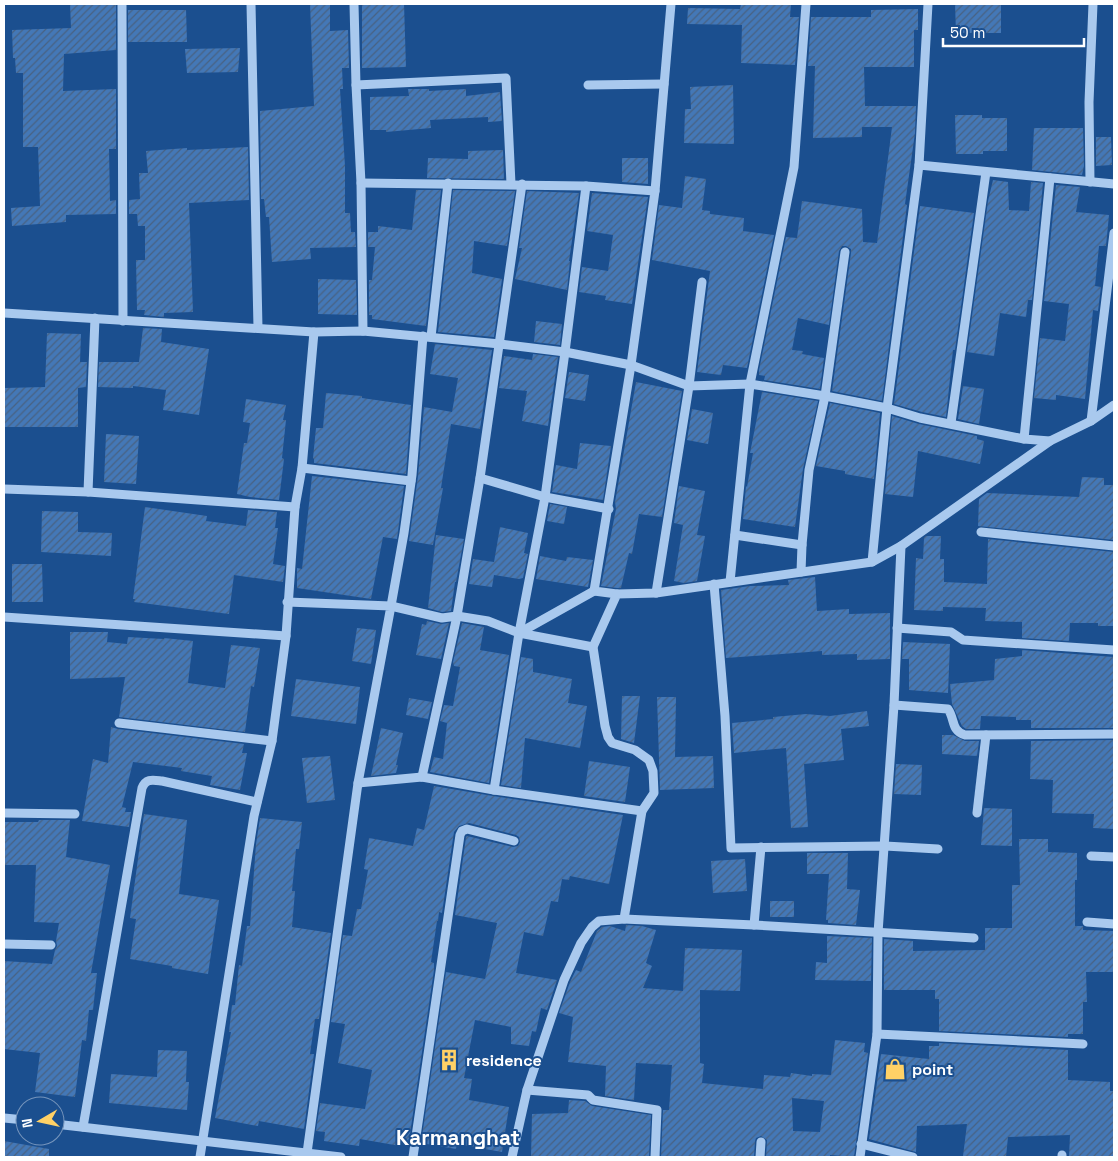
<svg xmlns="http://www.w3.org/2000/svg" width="1118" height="1161" font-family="'Space Grotesk',sans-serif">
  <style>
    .building { fill: url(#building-hatch); fill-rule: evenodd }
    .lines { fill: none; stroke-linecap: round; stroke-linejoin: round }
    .minor { stroke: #a9c9ee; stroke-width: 9 }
    .labels { text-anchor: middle; stroke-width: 4; stroke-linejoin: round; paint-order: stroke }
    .poi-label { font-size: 16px; font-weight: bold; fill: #fff; stroke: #1b4f8f; text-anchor: start }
    .district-label { font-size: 21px; font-weight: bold; fill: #fff; stroke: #1b4f8f }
  </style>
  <defs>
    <pattern id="building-hatch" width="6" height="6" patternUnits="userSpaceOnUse" patternTransform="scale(1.25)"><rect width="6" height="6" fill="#4478b7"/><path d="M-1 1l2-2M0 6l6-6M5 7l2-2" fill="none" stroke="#486282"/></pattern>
  </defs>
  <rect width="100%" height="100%" fill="#1b4f8f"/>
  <g class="building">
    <polygon points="70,4 116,4 116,50 64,54 63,91 116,89 116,149 109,149 110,201 116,200 116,214 66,215 66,222 12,226 11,208 40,206 38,147 23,147 23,73 16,73 15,58 13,58 12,30 71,28"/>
    <polygon points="310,4 330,4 330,31 348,30 349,68 342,68 343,89 340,89 345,166 345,213 350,213 351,232 355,232 356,247 310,248 311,259 272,262 269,217 266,217 264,199 261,199 260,111 314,106"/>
    <polygon points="362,4 404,4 406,67 362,68"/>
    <polygon points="741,4 791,4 790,17 799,17 795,65 741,63 742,25 687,24 688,8 740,9"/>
    <polygon points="955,4 1001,4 1001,33 956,33"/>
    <polygon points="918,9 918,30 914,30 914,67 864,67 865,106 916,106 915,133 905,204 907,205 882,401 832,391 851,253 851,249 846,246 842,246 839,251 829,325 798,318 792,350 803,351 802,354 824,358 820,389 764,380 765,376 759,375 759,370 786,237 797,238 802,201 862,209 863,242 877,243 892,127 862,127 862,137 813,138 815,66 808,66 811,17 871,17 871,10"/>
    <polygon points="128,10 186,10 187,42 128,42"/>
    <polygon points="240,48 238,72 187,73 185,49"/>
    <polygon points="733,85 734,144 684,143 685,109 691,109 690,87"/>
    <polygon points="408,89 429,89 429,91 466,89 466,96 500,92 502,121 488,122 488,117 430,120 431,128 386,132 386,130 370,130 370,97 409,96"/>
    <polygon points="955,115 982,115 982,118 1007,118 1007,151 983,151 983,154 956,154"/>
    <polygon points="1034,128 1083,128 1084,166 1082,175 1032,170"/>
    <polygon points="1096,137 1111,137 1112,165 1096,166"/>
    <polygon points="248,147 249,200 189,203 193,312 164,313 164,317 144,315 145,310 137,310 136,260 145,260 145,226 138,226 137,214 129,214 129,200 140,199 139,173 148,173 146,151 187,148 187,150"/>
    <polygon points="503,150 504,179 427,178 428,158 468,159 468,151"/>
    <polygon points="622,158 648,158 648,184 622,182"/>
    <polygon points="685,176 706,179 702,210 710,211 710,214 744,218 743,231 774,235 747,368 723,365 721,375 697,372 710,271 652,260 659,205 682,208"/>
    <polygon points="993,180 1008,182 1009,210 1029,211 1031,182 1043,183 1032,300 1028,300 1026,317 1000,313 994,356 967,352 988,201"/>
    <polygon points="1056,185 1080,187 1076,212 1109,215 1106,246 1099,246 1095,286 1101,287 1098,311 1093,310 1085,399 1056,395 1056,400 1034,398 1040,338 1065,341 1069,304 1044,301"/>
    <polygon points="416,190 441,190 426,326 372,319 372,315 369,315 369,280 372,280 375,247 368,247 368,232 378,232 378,226 412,230"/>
    <polygon points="453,190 515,191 507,246 474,241 472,273 502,279 494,337 438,332"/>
    <polygon points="527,191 579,193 569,261 570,261 567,290 515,279 522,248 519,248"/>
    <polygon points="592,193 648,197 632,304 605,300 606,296 579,292 582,267 608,271 613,235 587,231"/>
    <polygon points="920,206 974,213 955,350 953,350 946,417 922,412 894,404"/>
    <polygon points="318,279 356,280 357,315 318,314"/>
    <polygon points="536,321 562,324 560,345 534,342"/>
    <polygon points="143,328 162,329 161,342 209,349 199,415 163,410 166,390 133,386 133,388 98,387 99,362 139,362"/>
    <polygon points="47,333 81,334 80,362 87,362 86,387 78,388 78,427 4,427 4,388 45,387"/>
    <polygon points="435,344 492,350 480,429 451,424 441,488 443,488 433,545 409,541 418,476 424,407 452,412 458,378 430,374"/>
    <polygon points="533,354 558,357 548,426 522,421 527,391 499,388 504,356 532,360"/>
    <polygon points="569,372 589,375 585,401 565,398"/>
    <polygon points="636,382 682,391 662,517 639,514 632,554 629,553 621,588 617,588 601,586 616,509 615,502"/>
    <polygon points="963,386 984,389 979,424 958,419"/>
    <polygon points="762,392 818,401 803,469 795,527 743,519 746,486 747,487 753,453 750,453"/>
    <polygon points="326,393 362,396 362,398 411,405 406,474 314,463 314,459 313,458 316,428 323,428"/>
    <polygon points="246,399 286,405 283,420 286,420 282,458 284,459 279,500 250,497 237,494 244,443 247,443 250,423 243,422"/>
    <polygon points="830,403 880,413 874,479 845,474 845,471 816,466"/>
    <polygon points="692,409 713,413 708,444 687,440"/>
    <polygon points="892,416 919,424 977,436 977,439 984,441 980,464 918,451 913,497 885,494"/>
    <polygon points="106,434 139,436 136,484 104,482"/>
    <polygon points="580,443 611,446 603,500 552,492 556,465 577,469"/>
    <polygon points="312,476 404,486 397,539 383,537 371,599 297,588 297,568 302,569"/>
    <polygon points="1082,477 1104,478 1104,485 1114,485 1114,540 978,526 979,499 987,493 1079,497"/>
    <polygon points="679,486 705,491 697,535 705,536 697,581 684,583 674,581 683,525 674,523"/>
    <polygon points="550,504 567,507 564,524 547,521"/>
    <polygon points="145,507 207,516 206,521 246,526 248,510 277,512 275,528 278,528 273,564 285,566 283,582 234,575 229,614 134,602 135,599 133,599"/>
    <polygon points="42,511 78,512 78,532 112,533 111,556 41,552"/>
    <polygon points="500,527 528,533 524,553 528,554 523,578 519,579 494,575 492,587 469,584 473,559 494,562"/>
    <polygon points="436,535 464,539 456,582 455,582 451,611 442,612 428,608"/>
    <polygon points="926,536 941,536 940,559 944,559 944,582 987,584 988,539 1114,552 1114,626 1098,626 1098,623 1070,623 1069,641 1022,638 1022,622 985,621 986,608 943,607 943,611 914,610 916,558 923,559 924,538"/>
    <polygon points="540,556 566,561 567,557 593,560 588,587 536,579"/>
    <polygon points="12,564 42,564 43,602 12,602"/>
    <polygon points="815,577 817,611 849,609 849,614 890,613 890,659 857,660 857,654 822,655 822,651 726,658 721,590 750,586 789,585 788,580"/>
    <polygon points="427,621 441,624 449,623 441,659 416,655 422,624 426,625"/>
    <polygon points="462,623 484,627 480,650 509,655 489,783 430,772 434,757 443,759 447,723 440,721 444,705 453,706 460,667 454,666 453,662"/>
    <polygon points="357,628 376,630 371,664 352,661"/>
    <polygon points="70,632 108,632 107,642 127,644 128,637 164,639 164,638 193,641 188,683 225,688 231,645 260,648 254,687 251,686 245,732 119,717 125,677 70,679"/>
    <polygon points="903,642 950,644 948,693 909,690 909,659 902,659"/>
    <polygon points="1022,650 1114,657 1114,728 1031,728 1031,720 1016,720 1016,717 981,716 980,729 966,729 962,726 952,704 950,684 994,680 995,659 1022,656"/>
    <polygon points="521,657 533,659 533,672 572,679 568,703 587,706 580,748 525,738 521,788 501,785"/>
    <polygon points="296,679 360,687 356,724 291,716"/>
    <polygon points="622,696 640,696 634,743 621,739"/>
    <polygon points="657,697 676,697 675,757 713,756 714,788 660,790"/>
    <polygon points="409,698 432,702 428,719 406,715"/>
    <polygon points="867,711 869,726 841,729 844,760 804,764 808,827 791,828 786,748 734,753 732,723 773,719 773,717 806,714 830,716"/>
    <polygon points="111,727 118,729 244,744 242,753 247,753 240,790 210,785 212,776 181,771 182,768 133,762 122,807 126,808 125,812 131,812 129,827 82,821 93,759 108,763"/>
    <polygon points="381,728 403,733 396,765 398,765 396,773 371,776"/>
    <polygon points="942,735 953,735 965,741 979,741 977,756 942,754"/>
    <polygon points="1114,740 1114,829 1093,828 1094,814 1052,813 1053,780 1030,779 1031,741"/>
    <polygon points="330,756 335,800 307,803 302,758"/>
    <polygon points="589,761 630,767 625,802 584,796"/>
    <polygon points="896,764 922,765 921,795 894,794"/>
    <polygon points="434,786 493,796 623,815 609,884 570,876 569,880 562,879 558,902 551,901 543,936 524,932 516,973 557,980 547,1010 541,1008 536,1032 532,1031 529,1046 511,1044 511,1027 475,1020 464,1078 472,1079 469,1100 509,1107 502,1152 457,1144 456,1149 421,1143 446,972 485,979 497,923 455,915 466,837 467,836 513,847 518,846 520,842 519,837 516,835 469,823 459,826 454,832 442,913 439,912 438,921 437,921 431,962 434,963 434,970 409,1141 402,1140 400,1146 360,1139 359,1146 324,1141 325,1132 316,1131 320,1103 365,1109 372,1070 338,1063 345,1024 331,1022 343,935 352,936 357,909 361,909 368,870 364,869 369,838 413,846 417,828 424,830"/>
    <polygon points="984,808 1012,809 1012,846 981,845"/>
    <polygon points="144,814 187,820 179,894 219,900 208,974 172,968 172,966 130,959 136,919 130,918"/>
    <polygon points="260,818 302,822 299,849 296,849 292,891 295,891 292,927 331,933 319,1019 315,1019 310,1054 314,1054 304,1129 259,1121 258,1126 215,1118 231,1032 229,1032 232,1005 235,1005 239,965 242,966 247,926 250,926 256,844"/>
    <polygon points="39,820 70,820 66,857 110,865 91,973 97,973 93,1010 89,1010 86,1041 82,1040 75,1097 35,1092 40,1053 4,1049 4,961 52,964 55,950 57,946 56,941 59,923 34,922 36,865 4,865 4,822 38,822"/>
    <polygon points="1019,839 1048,839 1048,852 1077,853 1077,880 1075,880 1075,926 1083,926 1083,930 1114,931 1114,972 1086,972 1087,1002 1083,1002 1083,1034 1068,1034 1068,1037 939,1031 939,999 935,999 935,990 884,990 884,939 913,941 913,951 985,950 985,928 1012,928 1012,885 1020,885"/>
    <polygon points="807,853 848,853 847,889 860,890 856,925 828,923 828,920 826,920 829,874 807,874"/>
    <polygon points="745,859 747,891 713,893 711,861"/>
    <rect x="770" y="901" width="24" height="16"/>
    <path d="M626,925l16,1 14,4 -10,33 6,3 -9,22 40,3 2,-43 57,2 -2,41 -40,-1v73l4,1 -2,19 61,6 1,-14 26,2 1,-4 21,3v-2l19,1 4,-35 30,3 -1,9 4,1 -14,104 -24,-2v2h-64l1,-17 -6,-4 -5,2 -1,3 -1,16h-93l2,-47h6l3,-45 -36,-2 -2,37 -29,-4 1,-30 -38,-4 5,-45 -14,-4 11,-31 6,-12 5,2 16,-41 5,-4 8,-1 15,5zM792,1098l32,3 -4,31 -27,-1z"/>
    <polygon points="827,936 872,938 871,981 815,980 816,962 827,963"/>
    <polygon points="939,1043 1068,1050 1068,1080 1110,1082 1110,1091 1114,1091 1114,1157 1069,1156 1070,1135 1008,1137 1006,1157 963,1156 967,1124 917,1126 916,1152 869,1139 881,1054 929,1059 929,1046 939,1046"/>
    <polygon points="158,1050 187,1051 186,1082 189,1082 187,1110 109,1103 111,1074 157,1077"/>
    <polygon points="569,1100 585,1101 592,1106 651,1115 649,1157 531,1157 532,1114 568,1113"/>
    <polygon points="4,1141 49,1149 49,1157 4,1157"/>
  </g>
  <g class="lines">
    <g class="minor">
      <polyline points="122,4 123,321"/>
      <polyline points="251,4 258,328"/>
      <polyline points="354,4 356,85 361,183 363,331"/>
      <polyline points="356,85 506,78 511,184"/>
      <polyline points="588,85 664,84"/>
      <polyline points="919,165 1114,184"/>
      <polyline points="1090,182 1089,102 1093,4"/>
      <polyline points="361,183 586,186 565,352 545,497 519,633 494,790"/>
      <polyline points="586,186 655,191 631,365 594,591 617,594"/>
      <polyline points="655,191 671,4"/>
      <polyline points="4,313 314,332 302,468 295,507"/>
      <polyline points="314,332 363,331 500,344 565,352 631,365 689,386 750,384 825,396 887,408 920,418 1024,439"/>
      <polyline points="423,336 412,475 404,533 391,606 442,618 457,616 488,621 519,633 593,647"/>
      <polyline points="431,337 448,183"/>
      <polyline points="1091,421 1114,233"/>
      <polyline points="951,423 986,172"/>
      <polyline points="1050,441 1024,439 1050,178"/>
      <polyline points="302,468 411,481"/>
      <polyline points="480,478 545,497 609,509"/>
      <polyline points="4,489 88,492 295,507 286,636 272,741 254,816 200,1157"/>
      <polyline points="88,492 95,318"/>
      <polyline points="981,532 1114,546"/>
      <polyline points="735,535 802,545"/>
      <polyline points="872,562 887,408 919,165 928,4"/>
      <polyline points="801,572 802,545 809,470 825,396 845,252"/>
      <polyline points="730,582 750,384 794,167 806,4"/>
      <polyline points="714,584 725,716 731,848 885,846 938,849"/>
      <polyline points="656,593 689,386 702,282"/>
      <polyline points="287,602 391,606 358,783 307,1153"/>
      <polyline points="4,617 286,636"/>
      <polyline points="897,628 951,632 963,640 1114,650"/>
      <polyline points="519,633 594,591"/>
      <path d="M894,705l54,4c7,10 3,22 17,26l149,-1"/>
      <polyline points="119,723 272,741"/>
      <polyline points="422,777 457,616 480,478 522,184"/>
      <polyline points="358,783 422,777 494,790 642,811"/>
      <polyline points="4,813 75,814"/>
      <polyline points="977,813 986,735"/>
      <polyline points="1091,856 1114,857"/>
      <polyline points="624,919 754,925 974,938"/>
      <polyline points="1087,922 1114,924"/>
      <polyline points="754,925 761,847"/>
      <polyline points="4,944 51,945"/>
      <polyline points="877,1034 1083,1044"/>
      <polyline points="527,1090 588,1095 593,1100 657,1110 655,1157"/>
      <polyline points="4,1118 25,1120"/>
      <polyline points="55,1124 341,1157"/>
      <path d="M83,1127l59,-339c4,-10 11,-8 20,-7l95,21"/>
      <polyline points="861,1144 913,1157"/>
      <polyline points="413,1157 460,835 462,831 467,829 514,841"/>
      <polyline points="512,1157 527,1090 564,980 581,943 592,927 599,921 624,919 642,811 654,793 653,771 649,760 635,750 612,743 608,737 605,726 593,647 617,594 656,593 872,562 901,546 1050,441 1091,421 1114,405"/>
      <polyline points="760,1157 761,1142"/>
      <polyline points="860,1157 877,1034 878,933 894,705 901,546"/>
      <polyline points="1062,1157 1062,1155"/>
    </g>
  </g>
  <defs>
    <g id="building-bare" transform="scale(1.725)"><path d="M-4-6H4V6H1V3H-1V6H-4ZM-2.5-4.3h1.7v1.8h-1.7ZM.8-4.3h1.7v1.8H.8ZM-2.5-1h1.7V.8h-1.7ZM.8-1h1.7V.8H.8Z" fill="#ffd166" stroke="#1b4f8f" stroke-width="2.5" paint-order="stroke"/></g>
    <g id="shop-bare" transform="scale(1.725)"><path d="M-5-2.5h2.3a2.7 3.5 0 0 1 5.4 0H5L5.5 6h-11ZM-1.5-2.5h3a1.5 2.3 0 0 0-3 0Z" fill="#ffd166" stroke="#1b4f8f" stroke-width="2.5" paint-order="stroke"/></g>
  </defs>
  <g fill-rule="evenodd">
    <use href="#building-bare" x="449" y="1060"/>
    <use href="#shop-bare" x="895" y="1069"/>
  </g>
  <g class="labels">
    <g class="poi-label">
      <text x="466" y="1066">residence</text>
      <text x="912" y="1075">point</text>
    </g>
    <g class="district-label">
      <text x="458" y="1145">Karmanghat</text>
    </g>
  </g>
  <rect width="1118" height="1161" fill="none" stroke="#ffffff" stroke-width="10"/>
  <g transform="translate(40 1121) rotate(261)"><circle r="24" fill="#1b4f8f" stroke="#7695bc"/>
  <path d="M0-4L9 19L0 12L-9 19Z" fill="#ffd166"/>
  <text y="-8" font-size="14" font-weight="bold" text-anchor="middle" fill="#ffffff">N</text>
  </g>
  <path d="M943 38v8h141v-8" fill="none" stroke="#ffffff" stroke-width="2.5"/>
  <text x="950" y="38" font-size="15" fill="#ffffff" stroke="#1b4f8f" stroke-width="4" paint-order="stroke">50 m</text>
</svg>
